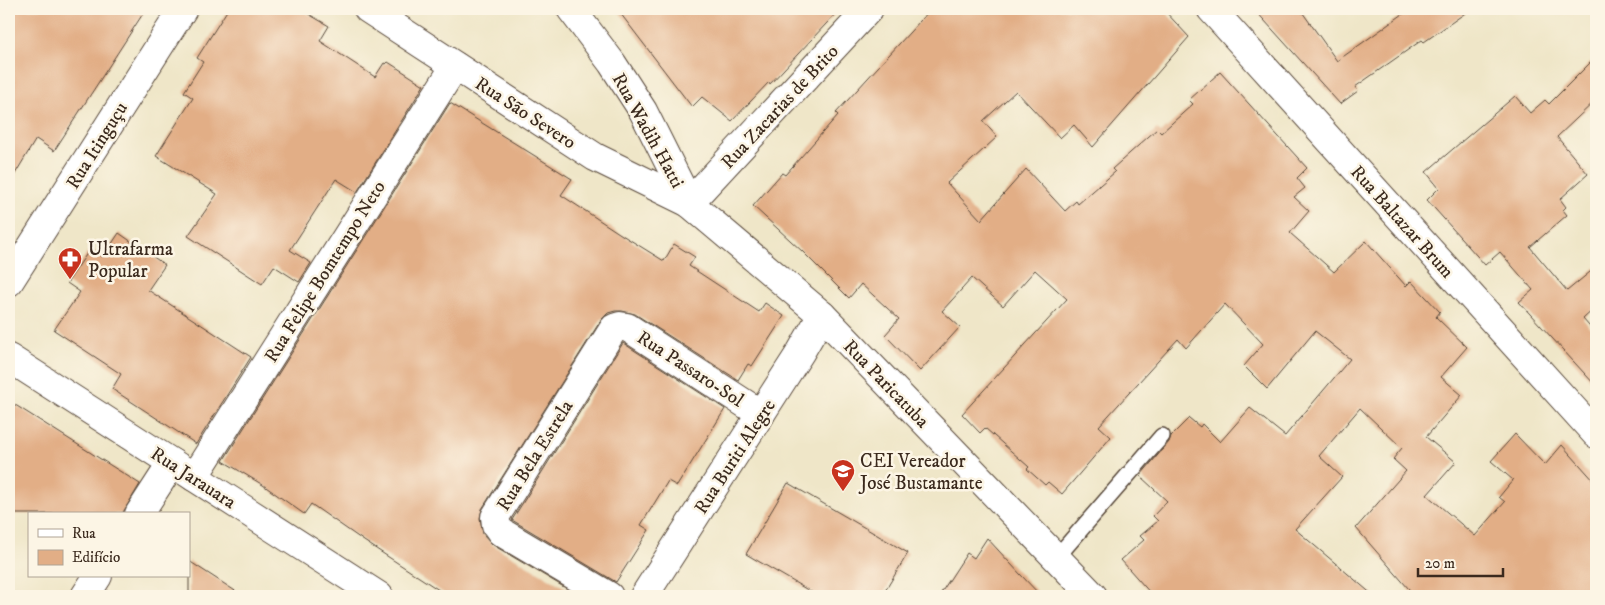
<svg xmlns="http://www.w3.org/2000/svg" width="1605" height="605" font-family="'IM FELL DW Pica',serif">
  <style>
    .building { fill: #e2ae86 }
    .lines { fill: none; stroke-linecap: round; stroke-linejoin: round }
    .lane-casing { stroke: #564638; stroke-width: 18 }
    .street-casing { stroke: #564638; stroke-width: 30 }
    .secondary-casing { stroke: #564638; stroke-width: 30 }
    .lane { stroke: #fff; stroke-width: 15 }
    .street { stroke: #fff; stroke-width: 28 }
    .secondary { stroke: #fff; stroke-width: 28 }
    .labels { text-anchor: middle; stroke-width: 5; stroke-linejoin: round; paint-order: stroke }
    .street-label { font-size: 19px; fill: #3b2a1e; stroke: #fcf5e5 }
    .poi-label { font-size: 19px; fill: #3b2a1e; stroke: #fcf5e5; text-anchor: start }
  </style>
  <rect width="100%" height="100%" fill="#fcf5e5"/>
  <filter id="ink" filterUnits="userSpaceOnUse"><feTurbulence type="fractalNoise" baseFrequency=".02" numOctaves="2"/><feDisplacementMap in="SourceGraphic" scale="10" xChannelSelector="R" yChannelSelector="G"/><feConvolveMatrix kernelMatrix="1 2 1 2 8 2 1 2 1" color-interpolation-filters="sRGB"/></filter>
  <filter id="wash" filterUnits="userSpaceOnUse"><feTurbulence type="fractalNoise" baseFrequency=".0096" numOctaves="4" result="noise"/><feDisplacementMap in="SourceGraphic" scale="20" xChannelSelector="R" yChannelSelector="G"/><feGaussianBlur stdDeviation="1.12" result="paint"/><feColorMatrix in="noise" values="0 0 0 0 0 0 0 0 0 0 0 0 0 0 0 0 0 1.4 0 .05"/><feComposite in="paint" operator="in"/></filter>
  <g filter="url(#wash)">
    <rect width="100%" height="100%" fill="#efe6c8"/>
    <g id="blocks">
      <g class="building">
        <polygon points="9,9 146,9 54,151 36,139 9,184"/>
        <polygon points="228,9 300,9 329,26 320,41 375,77 384,63 386,64 388,62 424,85 357,192 336,179 290,250 311,263 299,282 274,266 262,284 188,236 217,194 156,156 193,98 184,92 203,62 197,58"/>
        <polygon points="617,9 840,9 770,84 769,82 732,121 702,97 692,107"/>
        <polygon points="931,9 1163,9 1189,37 1093,147 1074,125 1060,138 1016,91 983,121 997,137 947,183 981,220 1026,169 1065,211 1076,201 1078,204 1115,172 1112,169 1157,129 1161,133 1193,104 1189,100 1220,72 1307,168 1297,178 1305,188 1294,197 1309,211 1290,233 1334,272 1366,241 1406,286 1411,281 1440,312 1436,317 1467,347 1441,377 1462,395 1426,437 1456,462 1427,495 1475,536 1505,502 1499,497 1513,480 1491,461 1515,434 1545,465 1562,445 1596,483 1596,596 1415,596 1356,528 1406,471 1393,459 1402,448 1360,408 1319,456 1342,477 1295,529 1374,596 1153,596 1121,560 1144,540 1140,536 1158,521 1153,516 1167,501 1140,476 1169,442 1171,436 1189,418 1200,427 1202,424 1220,442 1250,408 1285,436 1350,359 1315,331 1267,389 1244,366 1263,344 1225,304 1186,348 1178,339 1099,426 1111,437 1062,494 1048,482 1045,485 1027,469 1029,467 985,428 980,433 962,414 1067,299 1035,270 1003,306 972,278 942,311 960,327 920,371 885,335 899,319 861,284 849,298 803,252 753,206 782,173 785,175 838,115 836,113"/>
        <polygon points="1254,9 1300,9 1337,61 1410,9 1471,9 1424,42 1422,40 1355,87 1358,91 1340,104"/>
        <polygon points="1596,57 1596,100 1557,137 1588,174 1560,199 1566,207 1563,210 1567,215 1530,247 1567,291 1596,267 1596,307 1583,319 1596,334 1596,386 1519,302 1533,290 1500,252 1485,265 1427,200 1439,188 1426,172 1515,96 1530,113 1545,100 1549,104"/>
        <polygon points="450,103 572,179 561,195 622,235 664,261 674,244 695,257 689,266 759,312 765,303 784,316 752,366 748,364 738,380 635,314 622,311 615,311 608,313 601,320 482,509 480,518 483,534 493,545 579,596 448,596 364,541 311,504 304,514 263,485 223,461"/>
        <polygon points="119,233 165,265 148,290 251,357 196,444 112,389 121,374 54,330 80,292 67,283 90,249 103,257"/>
        <polygon points="623,343 725,409 677,486 668,481 641,525 649,530 616,582 512,520"/>
        <polygon points="9,401 140,484 122,514 9,514"/>
        <polygon points="788,483 908,553 882,596 818,596 746,554"/>
        <polygon points="987,538 1021,575 1041,596 939,596 967,553 974,558"/>
        <polygon points="189,561 243,596 189,596"/>
      </g>
    </g>
  </g>
  <g filter="url(#ink)">
    <use href="#blocks" fill-opacity="0" stroke="#564638" stroke-width="1"/>
    <g class="lines">
      <g class="lane-casing">
        <polyline id="lane" points="1056,558 1162,436"/>
      </g>
      <g class="street-casing">
        <g id="street">
          <polyline points="368,9 595,157 689,203 822,315 1093,596"/>
          <polyline points="571,9 612,63 643,111 689,203"/>
          <polyline points="689,203 869,9"/>
          <polyline points="9,358 379,596"/>
          <polyline points="194,477 455,66"/>
          <polyline points="139,514 172,463"/>
          <polyline points="85,596 98,576"/>
          <polyline points="609,596 501,532 496,525 495,517 614,328 620,326 627,327 761,414"/>
          <polyline points="644,596 800,353 822,315"/>
        </g>
      </g>
      <g class="secondary-casing">
        <g id="secondary">
          <polyline points="1211,9 1596,434"/>
          <polyline points="9,282 183,9"/>
        </g>
      </g>
      <use href="#lane" class="lane"/>
      <use href="#street" class="street"/>
      <use href="#secondary" class="secondary"/>
    </g>
  </g>
  <defs>
    <g id="pharmacy-pin" transform="scale(1.25)"><path d="M0 17L-7.5 6A9.5 9.5 0 1 1 7.5 6Z" fill="#c8321e" stroke="#fcf5e5"/><path d="M-2-6h4v4h4v4h-4v4h-4v-4h-4v-4h4Z" fill="#fff"/></g>
    <g id="school-pin" transform="scale(1.25)"><path d="M0 17L-7.5 6A9.5 9.5 0 1 1 7.5 6Z" fill="#c8321e" stroke="#fcf5e5"/><path d="M0-5L7-2L0 1L-7-2ZM-4 1L0 2.5L4 1V4Q0 6-4 4Z" fill="#fff"/></g>
  </defs>
  <g fill-rule="evenodd">
    <use href="#pharmacy-pin" x="70" y="259"/>
    <use href="#school-pin" x="843" y="471"/>
  </g>
  <g class="labels">
    <g class="street-label">
      <text transform="translate(779 106) rotate(-47)" y="7">Rua Zacarias de Brito</text>
      <text transform="translate(526 112) rotate(33)" y="7">Rua São Severo</text>
      <text transform="translate(649 130) rotate(61)" y="7">Rua Wadih Hatti</text>
      <text transform="translate(96 145) rotate(-58)" y="7">Rua Itinguçu</text>
      <text transform="translate(1403 221) rotate(48)" y="7">Rua Baltazar Brum</text>
      <text transform="translate(324 271) rotate(-58)" y="7">Rua Felipe Bomtempo Neto</text>
      <text transform="translate(691 368) rotate(33)" y="7">Rua Passaro-Sol</text>
      <text transform="translate(887 383) rotate(46)" y="7">Rua Paricatuba</text>
      <text transform="translate(534 455) rotate(-58)" y="7">Rua Bela Estrela</text>
      <text transform="translate(734 456) rotate(-57)" y="7">Rua Buriti Alegre</text>
      <text transform="translate(194 477) rotate(33)" y="7">Rua Jarauara</text>
    </g>
    <g class="poi-label">
      <text x="88" y="255">Ultrafarma<tspan x="88" dy="22">Popular</tspan></text>
      <text x="860" y="467">CEI Vereador<tspan x="860" dy="22">José Bustamante</tspan></text>
    </g>
  </g>
  <rect width="1605" height="605" fill="none" stroke="#fcf5e5" stroke-width="30"/>
  <rect x="28" y="512" width="162" height="65" fill="#fcf5e5" stroke="#afa495"/>
  <rect x="38" y="529" width="25" height="8" fill="#ffffff" stroke="#afa495"/>
  <text x="72" y="538" font-size="15" fill="#3b2a1e">Rua</text>
  <rect x="38" y="550" width="25" height="15" fill="#e2ae86" stroke="#afa495"/>
  <text x="72" y="562" font-size="15" fill="#3b2a1e">Edifício</text>
  <path d="M1418 568v8h85v-8" fill="none" stroke="#3b2a1e" stroke-width="2.5"/>
  <text x="1425" y="568" font-size="15" fill="#3b2a1e" stroke="#fcf5e5" stroke-width="4" paint-order="stroke">20 m</text>
</svg>
